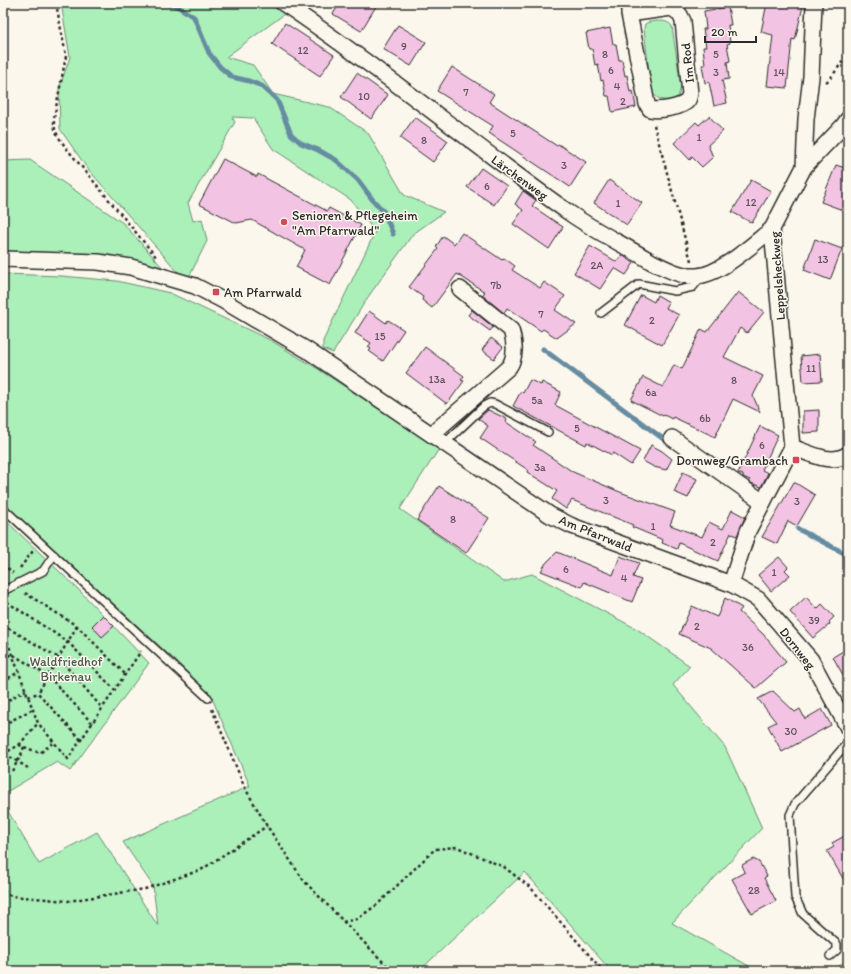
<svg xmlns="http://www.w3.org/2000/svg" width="851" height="974" font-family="Itim,sans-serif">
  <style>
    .green { fill: #abefb9; stroke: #6b8d72 }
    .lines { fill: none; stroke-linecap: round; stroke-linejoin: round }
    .stream { stroke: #668ca1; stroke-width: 5 }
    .building { fill: #f3c3e4; stroke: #2b2b2b }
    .lane-casing { stroke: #2b2b2b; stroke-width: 10 }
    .street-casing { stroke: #2b2b2b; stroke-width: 18 }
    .path { stroke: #2b2b2b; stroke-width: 2.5; stroke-dasharray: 3 3; stroke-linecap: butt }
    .lane { stroke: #fbf7ec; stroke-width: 7 }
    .street { stroke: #fbf7ec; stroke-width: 15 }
    .poi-dot { fill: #d1495b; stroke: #fbf7ec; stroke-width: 1.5 }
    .labels { text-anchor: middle; stroke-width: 3; stroke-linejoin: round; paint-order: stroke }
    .number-label { font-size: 11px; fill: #5d5159 }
    .street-label { font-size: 13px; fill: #2b2b2b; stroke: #fbf7ec }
    .poi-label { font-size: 13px; fill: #2b2b2b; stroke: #fbf7ec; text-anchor: start }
    .park-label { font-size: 13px; fill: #4b5c4e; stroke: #fbf7ec }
  </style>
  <rect width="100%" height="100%" fill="#fbf7ec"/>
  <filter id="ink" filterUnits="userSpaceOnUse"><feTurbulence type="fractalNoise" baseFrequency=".025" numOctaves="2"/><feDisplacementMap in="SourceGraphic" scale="8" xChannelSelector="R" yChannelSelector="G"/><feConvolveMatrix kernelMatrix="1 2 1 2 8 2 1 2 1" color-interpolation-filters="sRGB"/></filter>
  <g filter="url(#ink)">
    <g class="green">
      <polygon points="61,3 263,3 286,13 226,57 253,65 273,94 329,107 368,133 404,195 444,212 413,234 368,297 333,353 323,349 323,341 375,232 351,200 273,149 253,118 232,117 235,122 188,203 193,221 202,219 207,241 189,277 178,272 87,168 60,129 59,89 70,57"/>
      <path d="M649,22c8,-1 18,-3 23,4l9,61 -3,10c-10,6 -22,4 -27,-7l-7,-62 1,-4z"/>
      <polygon points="30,160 123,223 163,268 120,258 63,253 3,251 3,161"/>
      <polygon points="3,274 62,276 117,281 170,293 270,340 318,369 439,449 400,509 504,582 532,574 637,629 690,666 673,685 725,747 762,828 672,923 758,971 611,971 525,872 419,971 3,971 3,803 39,864 97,832 158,926 153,886 123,842 250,786 211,696 178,663 3,502"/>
      <polygon points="3,518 78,589 149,663 70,771 57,762 3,794"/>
      <polygon points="848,959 848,971 833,971"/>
    </g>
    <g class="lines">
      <g class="stream">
        <polyline points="168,3 180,8 194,17 209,53 220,67 232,77 249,81 262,86 277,100 291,134 301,143 318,150 336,160 358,180 372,199 384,212 393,234"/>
        <polyline points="543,349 670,444"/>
        <polyline points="798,529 848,555"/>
      </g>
    </g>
    <g class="building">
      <polygon points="340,3 378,3 361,31 333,14"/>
      <polygon points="767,3 788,3 803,6 795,40 792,39 787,88 767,86 773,35 761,32"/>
      <polygon points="728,7 731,25 728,25 730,43 727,44 730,61 727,62 729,79 722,80 727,103 714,106 709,82 705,83 702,65 705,65 703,47 706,47 703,29 706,29 704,11"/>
      <polygon points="285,23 334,55 320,76 272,44"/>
      <polygon points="398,25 426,42 411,66 383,49"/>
      <polygon points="610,28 613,44 616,44 619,60 622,60 625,76 627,75 630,92 633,91 636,107 612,112 609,96 606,96 603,80 601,81 598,64 595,65 592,49 589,49 586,33"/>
      <polygon points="452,67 494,94 489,102 557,146 558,144 586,162 570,187 489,133 493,126 437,91"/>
      <polygon points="357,73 388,95 371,119 341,97"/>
      <polygon points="709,116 723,131 708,145 713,157 702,167 692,157 690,160 674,143 696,122 699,125"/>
      <polygon points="415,117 448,141 433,162 400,138"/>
      <polygon points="223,159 257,177 258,174 327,211 329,208 361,225 330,285 296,267 305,250 252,220 236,223 199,204"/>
      <polygon points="836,165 848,169 848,212 821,202"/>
      <polygon points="481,168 507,186 494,205 467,187"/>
      <polygon points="609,180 642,203 627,225 594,203"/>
      <polygon points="751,180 771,191 752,223 732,212"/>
      <polygon points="523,191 536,200 532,206 563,227 549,249 513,224 523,210 515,204"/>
      <polygon points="462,233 502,260 504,258 515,266 512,270 540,288 544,282 565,296 555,310 576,324 557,338 543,329 541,331 507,308 504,313 482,295 485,292 457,274 432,308 422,300 423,297 409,287 438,249 436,247 443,236 454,244"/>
      <polygon points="815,239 842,249 830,280 804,270"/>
      <polygon points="590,246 617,262 622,255 634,263 626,275 614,268 600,289 574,273"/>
      <polygon points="738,292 764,312 747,333 740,328 724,357 763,376 753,396 760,412 733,399 715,437 673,417 672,419 664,415 663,416 631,400 643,377 663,387 674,365 682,369 701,329 707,332"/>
      <polygon points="641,295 654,302 657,295 669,302 666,308 679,315 662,345 625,325"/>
      <polygon points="472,310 493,327 490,331 468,315"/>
      <polygon points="369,311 386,323 388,320 404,330 383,361 369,351 371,349 368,347 371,343 355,333"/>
      <polygon points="491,338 503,347 494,359 482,350"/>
      <polygon points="425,347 464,376 461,380 464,381 447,404 406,373"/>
      <polygon points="820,354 822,381 803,382 801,356"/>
      <polygon points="530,380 541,385 542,382 561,392 555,405 640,451 631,465 613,453 612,455 587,442 586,445 513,406 521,391 523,393"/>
      <polygon points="488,410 507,419 506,422 536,442 533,445 573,472 620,492 675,512 670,525 702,537 709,522 723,529 732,510 745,517 737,536 731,533 718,561 679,543 677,549 662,543 663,540 632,527 633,525 572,500 566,509 552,499 557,491 527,472 528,470 480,438 488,426 478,419"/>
      <polygon points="819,410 819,432 803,433 803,411"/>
      <polygon points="760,426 778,435 762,470 768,473 761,487 751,483 749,481 750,480 743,477 743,475 738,473"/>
      <polygon points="651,445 662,451 672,459 666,470 654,467 643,461"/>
      <polygon points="683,472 697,479 688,498 674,492"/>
      <polygon points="794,482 815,495 797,526 788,521 777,544 762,537"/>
      <polygon points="439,486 489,518 466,553 417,520"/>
      <polygon points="557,552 613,575 620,556 639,563 633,577 641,580 632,602 584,582 582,587 541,571 546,563"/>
      <polygon points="779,557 788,567 785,570 790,575 771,591 758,575"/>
      <polygon points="806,597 817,609 822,604 834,617 829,622 830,624 813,638 790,612"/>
      <polygon points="725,598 742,608 739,612 763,634 786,662 756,688 711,648 679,634 692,606 717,617"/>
      <polygon points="103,615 114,626 102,637 92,626"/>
      <polygon points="848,648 848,684 833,657"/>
      <polygon points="773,691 795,712 800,709 805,719 822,709 831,725 782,752 768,726 776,722 758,699"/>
      <polygon points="848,834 848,887 827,851 834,847 832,843"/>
      <polygon points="753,859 759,862 767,876 764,878 776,901 752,914 732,879 745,872 742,865"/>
    </g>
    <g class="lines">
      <g class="lane-casing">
        <g id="lane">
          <polyline points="601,313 639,284 675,291 693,287 701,277"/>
          <polyline points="445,443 484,406 490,403 495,404 548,432"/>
          <polyline points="3,508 208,698"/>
          <polyline points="3,591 43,571 54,555"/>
          <polyline points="830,956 837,950 837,944 803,914 795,897 790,815 795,804 848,742"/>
        </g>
      </g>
      <g class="street-casing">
        <g id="street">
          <path d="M283,3c99,66 191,143 288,211 26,18 55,32 81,48 13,6 29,15 44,14 23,0 58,-33 76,-47"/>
          <path d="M629,3v11l18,90 3,5c8,2 33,-1 38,-9 1,-1 1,-4 2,-6l-7,-73c-3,-7 -5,-10 -12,-13l-42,6"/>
          <polyline points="804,167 843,126 848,119"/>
          <polyline points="3,259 98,262 131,267 195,286 222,300 307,350 550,515 572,526 731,584 758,599 811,660 848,728"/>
          <path d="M432,434l77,-67c7,-10 6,-25 2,-37l-51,-41"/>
          <polyline points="672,438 763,502"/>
          <path d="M792,447c17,6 40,19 56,7"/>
          <polyline points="731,584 748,531 792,447 772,229 804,167 806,119 811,77 814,3"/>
        </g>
      </g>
      <g class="path">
        <path d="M56,3l10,53 -12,62c-1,13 5,20 13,31l90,109"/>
        <polyline points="826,82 830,79 848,54"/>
        <polyline points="654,125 691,261"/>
        <polyline points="3,564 13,573"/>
        <polyline points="20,568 33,551"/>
        <polyline points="25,593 77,626 125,674"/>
        <polyline points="7,602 68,642 115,690"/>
        <polyline points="3,625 59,658 102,708"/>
        <polyline points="77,626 38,693 81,740"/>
        <polyline points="3,630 38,723 68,759 141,651"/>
        <polyline points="3,659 12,654 48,676 92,723"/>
        <polyline points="3,681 19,672"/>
        <polyline points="28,697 38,693"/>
        <polyline points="3,703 26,690"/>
        <polyline points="212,709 245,788 267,826 304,881 392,971"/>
        <polyline points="3,725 33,709"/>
        <polyline points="19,745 38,723"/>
        <polyline points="3,754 19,745 40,753 54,742"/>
        <polyline points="5,754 28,768"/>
        <polyline points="12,771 21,755 24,747"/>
        <polyline points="3,782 5,785"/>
        <polyline points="3,891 11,896 68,901 145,889 201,870 267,826"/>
        <polyline points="343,922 357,919 378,904 435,849 457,847 504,867 531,888 603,971"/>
        <polyline points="845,957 847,960 845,971"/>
      </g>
      <use href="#lane" class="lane"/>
      <use href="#street" class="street"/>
    </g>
  </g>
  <g class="poi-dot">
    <circle cx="284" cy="222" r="4"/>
    <rect x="212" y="288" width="8" height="8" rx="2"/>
    <rect x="792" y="456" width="8" height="8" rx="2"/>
  </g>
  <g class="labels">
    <g class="number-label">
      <text x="404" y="50">9</text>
      <text x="303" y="54">12</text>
      <text x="605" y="58">8</text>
      <text x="716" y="58">5</text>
      <text x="611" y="74">6</text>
      <text x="716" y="76">3</text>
      <text x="779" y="76">14</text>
      <text x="617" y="90">4</text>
      <text x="466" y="96">7</text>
      <text x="364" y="100">10</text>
      <text x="623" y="105">2</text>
      <text x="513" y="137">5</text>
      <text x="699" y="141">1</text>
      <text x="424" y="144">8</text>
      <text x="564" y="169">3</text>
      <text x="487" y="190">6</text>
      <text x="751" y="206">12</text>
      <text x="618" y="207">1</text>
      <text x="823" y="263">13</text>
      <text x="597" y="269">2A</text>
      <text x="496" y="289">7b</text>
      <text x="541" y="318">7</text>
      <text x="652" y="324">2</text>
      <text x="380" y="340">15</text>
      <text x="811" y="372">11</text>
      <text x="437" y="383">13a</text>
      <text x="734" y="384">8</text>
      <text x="651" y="396">6a</text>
      <text x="537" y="404">5a</text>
      <text x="705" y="422">6b</text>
      <text x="577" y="432">5</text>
      <text x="762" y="449">6</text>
      <text x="540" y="471">3a</text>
      <text x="606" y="504">3</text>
      <text x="797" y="505">3</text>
      <text x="453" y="523">8</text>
      <text x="653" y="530">1</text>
      <text x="713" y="546">2</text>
      <text x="566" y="573">6</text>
      <text x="774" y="576">1</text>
      <text x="624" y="582">4</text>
      <text x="814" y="624">39</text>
      <text x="697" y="630">2</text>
      <text x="748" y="651">36</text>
      <text x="791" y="735">30</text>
      <text x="754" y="894">28</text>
    </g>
    <g class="street-label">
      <text transform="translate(687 63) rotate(-96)" y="5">Im Rod</text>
      <text transform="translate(520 177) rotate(36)" y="5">Lärchenweg</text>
      <text transform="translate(777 276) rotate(-94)" y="5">Leppelsheckweg</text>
      <text transform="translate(596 533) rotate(22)" y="5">Am Pfarrwald</text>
      <text transform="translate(798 648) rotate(52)" y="5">Dornweg</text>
    </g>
    <g class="poi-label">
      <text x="292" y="220">Senioren &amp; Pflegeheim<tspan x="292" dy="15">"Am Pfarrwald"</tspan></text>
      <text x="224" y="297">Am Pfarrwald</text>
      <text x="788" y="465" text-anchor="end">Dornweg/Grambach</text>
    </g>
    <g class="park-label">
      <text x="66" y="666">Waldfriedhof<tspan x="66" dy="15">Birkenau</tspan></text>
    </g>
  </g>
  <rect width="851" height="974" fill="none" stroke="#fbf7ec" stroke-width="16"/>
  <rect x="8" y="8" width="835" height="958" fill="none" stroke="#2b2b2b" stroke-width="1.5" filter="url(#ink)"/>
  <path d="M705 36v6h51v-6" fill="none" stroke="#2b2b2b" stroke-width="2"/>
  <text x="711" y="36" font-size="12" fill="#2b2b2b" stroke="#fbf7ec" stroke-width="3" paint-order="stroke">20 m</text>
</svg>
